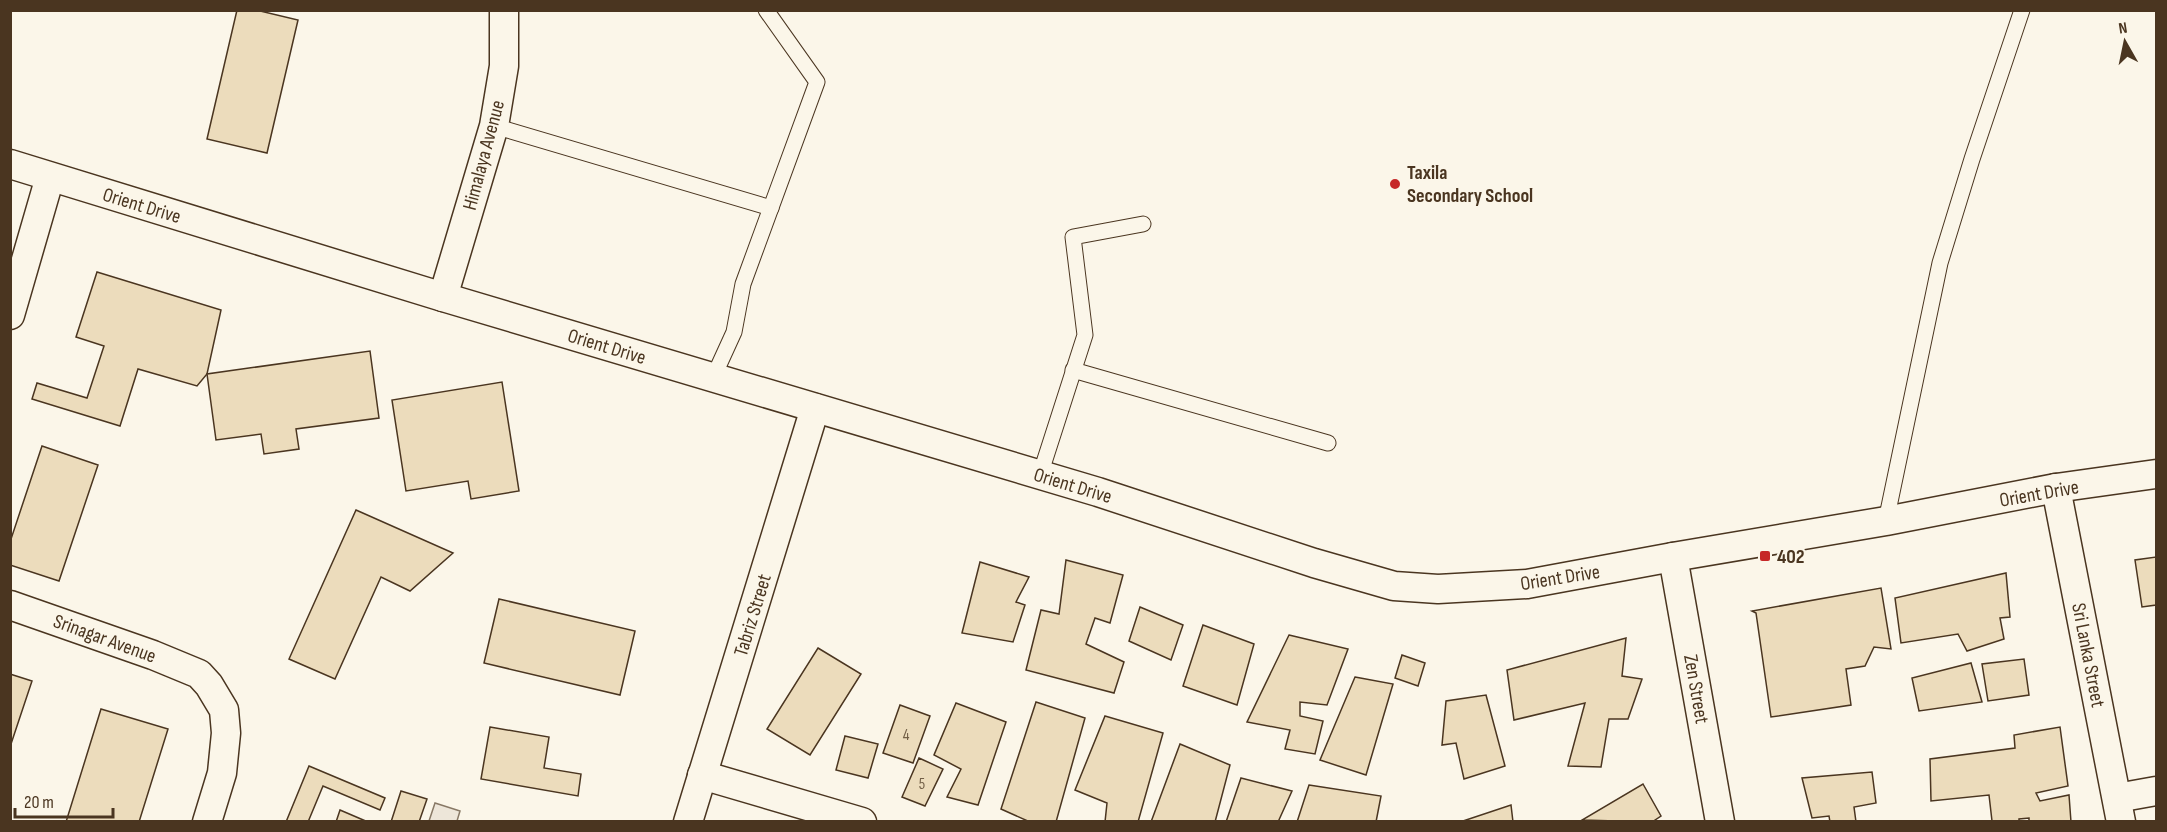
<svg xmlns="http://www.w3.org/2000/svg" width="2167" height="832" font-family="'Sofia Sans Condensed',sans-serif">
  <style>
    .green { fill: #ede6d9; stroke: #887966; stroke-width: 1.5 }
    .building { fill: #ecdcbc; stroke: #4a3520; stroke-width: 1.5 }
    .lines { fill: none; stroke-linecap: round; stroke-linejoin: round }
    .service-casing { stroke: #4a3520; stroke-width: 17 }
    .minor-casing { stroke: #4a3520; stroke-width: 31 }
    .service { stroke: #fbf6e9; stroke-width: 15 }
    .minor { stroke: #fbf6e9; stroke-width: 28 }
    .poi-dot { fill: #c62828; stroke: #fbf6e9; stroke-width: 2 }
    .labels { text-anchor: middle; stroke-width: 4.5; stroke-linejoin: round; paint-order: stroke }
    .number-label { font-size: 16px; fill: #725f47 }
    .street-label { font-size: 20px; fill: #4a3520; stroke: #fbf6e9 }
    .poi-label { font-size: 20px; font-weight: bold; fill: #4a3520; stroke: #fbf6e9; text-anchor: start }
  </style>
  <rect width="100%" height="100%" fill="#fbf6e9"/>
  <polygon class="green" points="435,803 460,811 457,821 429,821"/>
  <g class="building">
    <polygon points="237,10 256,10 298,20 267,153 207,139"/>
    <polygon points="97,272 221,310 207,374 197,386 138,369 120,426 32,399 37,383 87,398 104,346 76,337"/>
    <polygon points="370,351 379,418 296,429 299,449 264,454 261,434 216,440 207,374"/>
    <polygon points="502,382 519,491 471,499 468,481 406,491 392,400"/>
    <polygon points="42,446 98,465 59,581 10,565 10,542"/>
    <polygon points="356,510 453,553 410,591 381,577 335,679 289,659"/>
    <polygon points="2156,557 2156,605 2142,607 2135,560"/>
    <polygon points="1066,560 1123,575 1110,623 1095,618 1086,644 1124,662 1114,693 1026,670 1041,610 1059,614"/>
    <polygon points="980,562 1029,577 1016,602 1025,605 1013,642 962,633"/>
    <polygon points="2006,573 2010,617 2000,618 2004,639 1967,651 1958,634 1901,643 1895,598"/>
    <polygon points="1881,588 1891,649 1874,647 1865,666 1846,669 1851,705 1771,717 1756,613 1752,611"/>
    <polygon points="499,599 635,631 620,695 484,663"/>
    <polygon points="1140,607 1183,625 1171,660 1129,641"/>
    <polygon points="1203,625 1254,644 1237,705 1183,686"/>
    <polygon points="1289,635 1348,649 1327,705 1300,702 1300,716 1323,721 1315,754 1285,749 1290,730 1247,722"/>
    <polygon points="1626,638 1622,676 1642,679 1628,719 1609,719 1601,767 1568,766 1585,703 1514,720 1507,670"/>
    <polygon points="818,648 861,674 810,755 767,729"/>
    <polygon points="1402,655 1425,663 1418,686 1395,678"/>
    <polygon points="2024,659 2029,695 1988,701 1982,664"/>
    <polygon points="1971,663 1982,702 1919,711 1912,678"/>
    <polygon points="10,674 32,681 10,747"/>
    <polygon points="1355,677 1393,684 1366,775 1320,760"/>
    <polygon points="1486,695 1505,766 1464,779 1456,743 1442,745 1446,701"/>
    <polygon points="1036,702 1085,718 1056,822 1030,822 1001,809"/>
    <polygon points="956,703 1006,722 978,805 947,797 961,769 934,755"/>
    <polygon points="900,705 930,716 913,763 883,753"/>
    <polygon points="101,709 168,729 139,822 66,822"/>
    <polygon points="1105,716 1163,733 1138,822 1105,822 1107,803 1075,790"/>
    <polygon points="490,727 549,737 544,768 581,774 578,796 481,779"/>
    <polygon points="2060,727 2068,786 2036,793 2040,801 2069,795 2071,822 2029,822 2029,818 2019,819 2019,822 1989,822 1992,821 1989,795 1931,801 1930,759 2015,748 2014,735"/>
    <polygon points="845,736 878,744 868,778 836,770"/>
    <polygon points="1180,744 1230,765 1215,822 1151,822"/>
    <polygon points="919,758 943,769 925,806 902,797"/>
    <polygon points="309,766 385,798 380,810 323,786 308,822 286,822"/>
    <polygon points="1872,772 1876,803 1854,807 1856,822 1830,822 1829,816 1812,818 1802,778"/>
    <polygon points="1241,778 1292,791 1278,822 1226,822"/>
    <polygon points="1643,784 1661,816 1652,822 1582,820"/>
    <polygon points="1309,785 1381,796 1376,822 1297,822"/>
    <polygon points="401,791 427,799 419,822 391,822"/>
    <polygon points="1511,805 1513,822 1460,822"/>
    <polygon points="340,810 368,822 336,822"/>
  </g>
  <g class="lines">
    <g class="service-casing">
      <g id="service">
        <polyline points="494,126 771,208"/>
        <polyline points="1073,370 1328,443"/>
        <polyline points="713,378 734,332 743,284 817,82 766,10"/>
        <polyline points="1040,475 1085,335 1073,237 1143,224"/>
        <polyline points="1886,521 1940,263 1972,159 2022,10"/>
      </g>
    </g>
    <g class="minor-casing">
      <g id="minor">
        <polyline points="10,164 443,297 1098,492 1314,563 1394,586 1438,589 1527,584 1673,557 1886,521 2056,488 2156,474"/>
        <polyline points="443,297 494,126 504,66 504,10"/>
        <polyline points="10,315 50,177"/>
        <polyline points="2056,488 2121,822"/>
        <polyline points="1673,557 1720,822"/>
        <polyline points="10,605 153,655 199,674 209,685 224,710 226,733 222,773 207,822"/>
        <polyline points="702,775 862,822"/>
        <polyline points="2117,798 2156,791"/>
        <polyline points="688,822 815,408"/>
      </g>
    </g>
    <use href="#service" class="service"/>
    <use href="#minor" class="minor"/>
  </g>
  <g class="poi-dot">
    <circle cx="1395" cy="184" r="6"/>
    <rect x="1759" y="550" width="12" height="12" rx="3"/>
  </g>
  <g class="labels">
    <g class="number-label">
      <text x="906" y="740">4</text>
      <text x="922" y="789">5</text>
    </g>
    <g class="street-label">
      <text transform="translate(483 155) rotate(-75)" y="7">Himalaya Avenue</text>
      <text transform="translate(142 205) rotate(17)" y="7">Orient Drive</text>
      <text transform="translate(607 346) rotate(17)" y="7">Orient Drive</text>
      <text transform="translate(1073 485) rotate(17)" y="7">Orient Drive</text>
      <text transform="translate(2039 493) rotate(-10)" y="7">Orient Drive</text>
      <text transform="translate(1560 577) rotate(-9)" y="7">Orient Drive</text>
      <text transform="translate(752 615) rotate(-73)" y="7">Tabriz Street</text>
      <text transform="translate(105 638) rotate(20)" y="7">Srinagar Avenue</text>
      <text transform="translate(2089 655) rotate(79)" y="7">Sri Lanka Street</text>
      <text transform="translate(1697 689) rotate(80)" y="7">Zen Street</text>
    </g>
    <g class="poi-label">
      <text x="1407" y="179">Taxila<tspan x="1407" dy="23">Secondary School</tspan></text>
      <text x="1777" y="563">402</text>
    </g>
  </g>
  <rect width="2167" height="832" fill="none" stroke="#4a3520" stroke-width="24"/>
  <g transform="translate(2125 42) rotate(351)" stroke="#fbf6e9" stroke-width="4.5" paint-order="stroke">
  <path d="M0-4.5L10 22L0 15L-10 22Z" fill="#4a3520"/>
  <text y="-9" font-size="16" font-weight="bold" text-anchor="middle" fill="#4a3520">N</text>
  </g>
  <path d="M15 808v9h98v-9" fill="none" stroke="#4a3520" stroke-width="3"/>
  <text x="24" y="808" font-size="18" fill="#4a3520" stroke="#fbf6e9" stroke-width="4.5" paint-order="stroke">20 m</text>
</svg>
